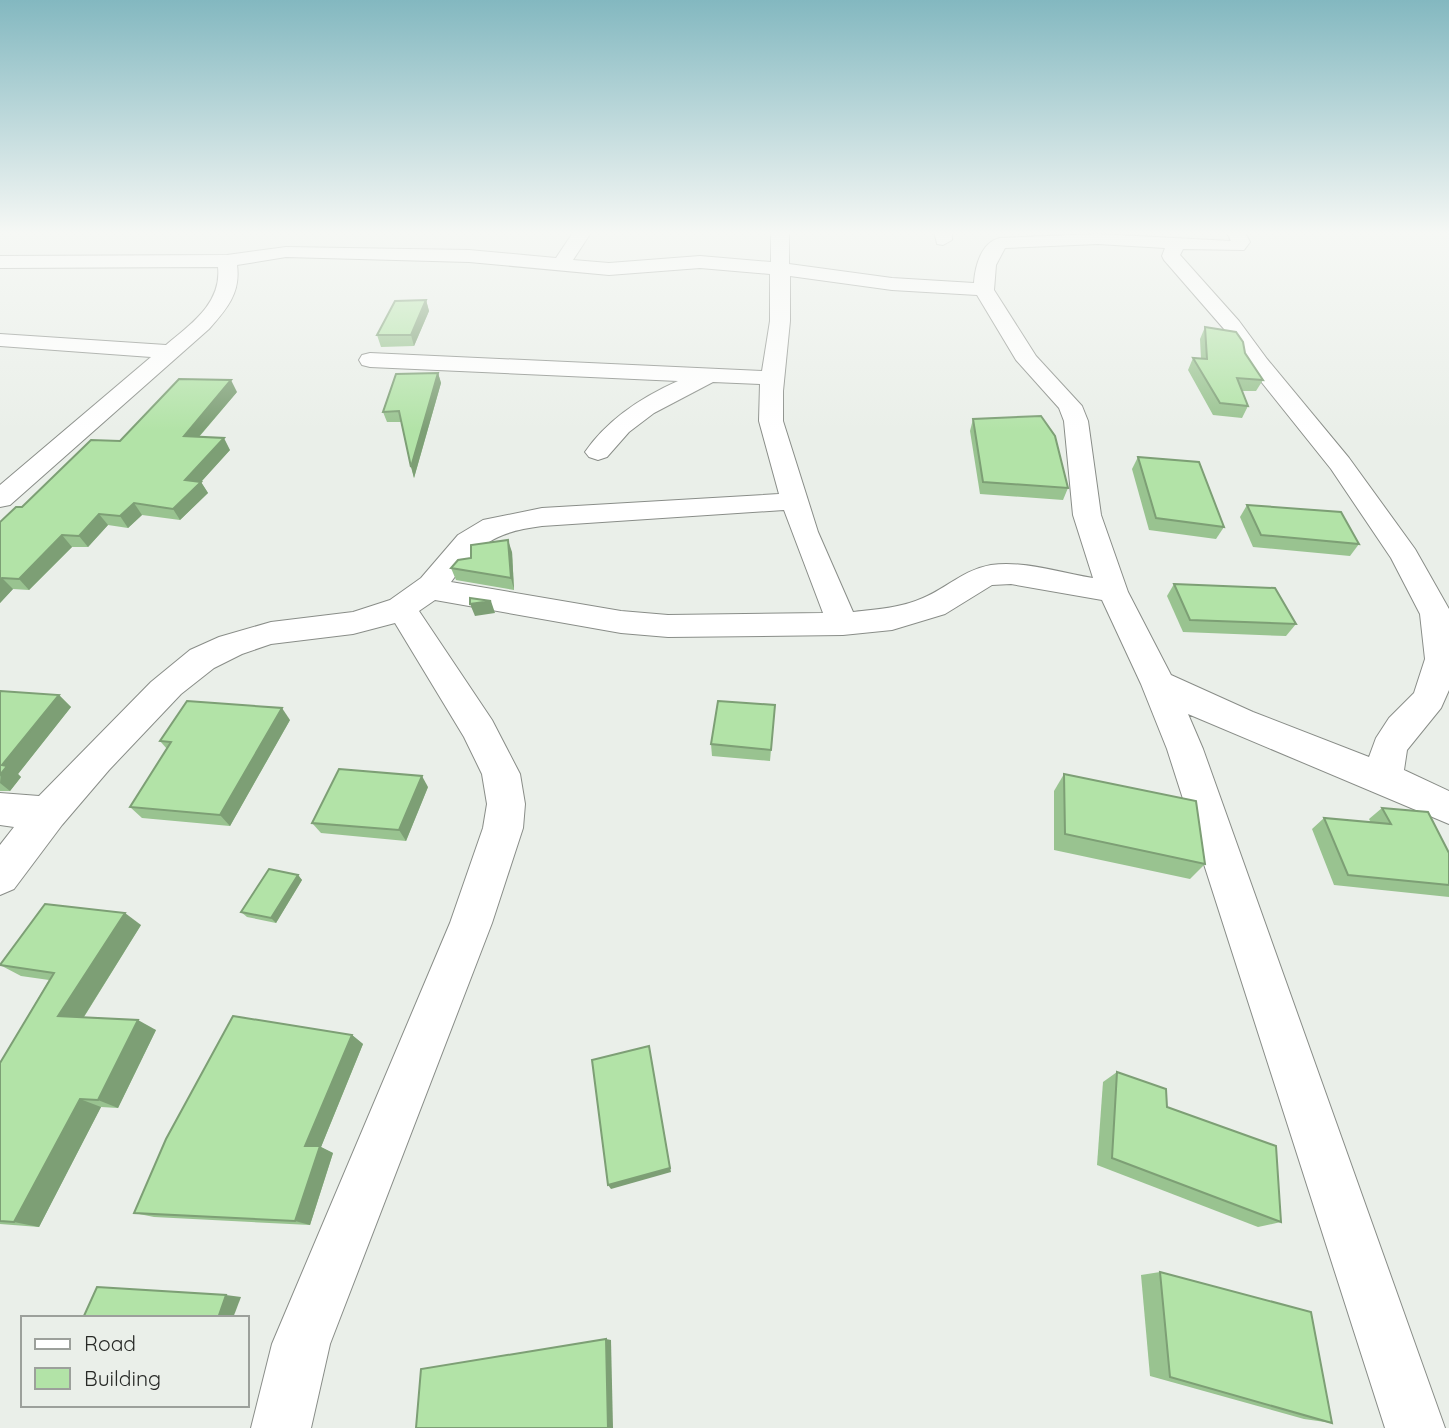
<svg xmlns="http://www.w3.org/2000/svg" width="1449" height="1428" font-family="Quicksand,sans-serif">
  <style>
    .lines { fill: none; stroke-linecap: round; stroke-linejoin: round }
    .minor-casing { stroke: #898d88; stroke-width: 2 }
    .minor { fill: #fff; fill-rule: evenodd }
    .wall { fill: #99c390 }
    .shaded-wall { fill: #7d9f75 }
    .building { fill: #b2e3a7; stroke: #7d9f75; stroke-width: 2 }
  </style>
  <rect width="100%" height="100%" fill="#eaefe9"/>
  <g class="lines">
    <g class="minor-casing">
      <g id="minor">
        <path d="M574,231h18l-19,29 36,3 91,-7 71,6v-31h18v33l103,14 82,5c1,-16 7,-41 26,-45l98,-4 133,7 -5,-10h18l6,11 -6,8 -61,-1 -3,6 59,66 28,38 82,99 66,91 34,60v81l-8,18 -34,42 -3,20 45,21v33l-261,-110 15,35 242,679h-60l-218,-679 -26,-65 -39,-84 -91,-16 -19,1 -47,29 -53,16 -49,5 -175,2 -47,-4 -186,-33 -16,11 73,109 28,54 5,30 -2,24 -31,95 -162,421 -19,84h-60l21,-84 178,-421 33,-95 4,-24 -5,-30 -18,-37 -69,-114 -42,11 -82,10 -29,10 -28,14 -33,26 -72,76 -47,55 -48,64 -14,6v-50l14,-18 -14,-2v-32l39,3 112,-114 39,-32 29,-13 52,-15 82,-10 37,-12 31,-22 37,-43 25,-15 59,-12 237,-14 -20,-73 1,-37 -47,-2 -59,31 -25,19 -22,25 -9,3 -9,-3 -4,-5c23,-33 57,-55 93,-71l-308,-14 -8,-2 -3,-5 3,-5 8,-2 392,18 8,-50v-47l-70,-6 -91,7 -140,-13 -183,-5 -49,8c4,28 -11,45 -28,64l-199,176 -10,2v-22l151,-128 -151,-11v-12l166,11c25,-21 56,-42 52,-78l-218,1v-12l227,-1 59,-8 183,3 87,8zM1098,244l67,4 -3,8 2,4 60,69 27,40 80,100 60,89 29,56 5,45 -11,34 -25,25 -13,20 -7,19 -116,-45 -82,-37 -43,-83 -27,-77 -13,-94 -6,-15 -46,-50 -42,-66 2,-25 9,-17zM790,276l102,14 85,5 39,65 43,48 5,13 9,94 20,63c-32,-5 -70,-18 -102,-13 -28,5 -44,23 -68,33 -22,10 -46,11 -70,14l-35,-80 -35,-111v-30l7,-70zM784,510l39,103 -155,2 -47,-4 -170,-29c28,-38 43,-50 91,-56z"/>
        <polygon points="934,231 952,231 952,240 943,245 937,244"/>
      </g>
    </g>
    <use href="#minor" class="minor"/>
  </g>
  <g class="wall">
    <polygon points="426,300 429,311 414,346 381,347 377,335"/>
    <polygon points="1205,327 1245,353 1263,380 1256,391 1242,391 1248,406 1242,418 1213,415 1188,370 1193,358 1201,359 1200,339"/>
    <polygon points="438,373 441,383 414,478 401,422 387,422 383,412"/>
    <polygon points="237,392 199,437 230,450 201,482 208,493 180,520 142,515 128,528 108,525 88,547 72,547 29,590 13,589 0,603 0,522 120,441"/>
    <polygon points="973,419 1068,488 1063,500 980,494 970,431"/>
    <polygon points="1138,457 1224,527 1216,539 1149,530 1132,469"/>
    <polygon points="1247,505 1359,544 1350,556 1253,547 1240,517"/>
    <polygon points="512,552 514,590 456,580 451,568"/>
    <polygon points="1174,584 1296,624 1286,636 1183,632 1167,596"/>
    <polygon points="0,691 59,695 71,707 18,774 21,777 10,791 0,791"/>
    <polygon points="775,705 770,761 712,756 711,744"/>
    <polygon points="290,720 230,826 142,818 130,807 167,749 160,741"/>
    <polygon points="1064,774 1205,864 1190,879 1054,850 1054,791"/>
    <polygon points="428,787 406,841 321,833 312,823"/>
    <polygon points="1382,808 1449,853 1449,897 1334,885 1312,829 1324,818 1371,823 1369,819"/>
    <polygon points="298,875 302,880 276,923 247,917 241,912"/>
    <polygon points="141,925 84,1017 156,1030 118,1108 101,1107 39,1227 0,1224 0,1063 49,980 21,976 0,965"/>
    <polygon points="352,1035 363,1044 321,1147 333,1153 310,1225 154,1217 134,1213"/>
    <polygon points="1117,1072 1167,1107 1281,1222 1258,1227 1097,1165 1103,1082"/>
    <polygon points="1160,1272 1332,1423 1304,1419 1150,1376 1141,1275"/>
  </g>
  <g class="shaded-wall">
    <polygon points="426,300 429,311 414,346 411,335"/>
    <polygon points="438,373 441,383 414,478 411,467"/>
    <polygon points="231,380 237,392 190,447 184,436"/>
    <polygon points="224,438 230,450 200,483 201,482 208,493 180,520 173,509 185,480"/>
    <polygon points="134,503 142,515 128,528 120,516"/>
    <polygon points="99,514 108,525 88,547 79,536"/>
    <polygon points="62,535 72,547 29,590 19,579"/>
    <polygon points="508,540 512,552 514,590 511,578"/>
    <polygon points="2,578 13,589 0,603 0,579"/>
    <polygon points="491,601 495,613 475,616 470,604"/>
    <polygon points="59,695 71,707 18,774 21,777 10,791 0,783 2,765"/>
    <polygon points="282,708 290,720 230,826 220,815"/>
    <polygon points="422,776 428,787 406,841 399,830"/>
    <polygon points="298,875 302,880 276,923 271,918"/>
    <polygon points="125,913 141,925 78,1026 58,1016"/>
    <polygon points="138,1020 156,1030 118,1108 98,1100"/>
    <polygon points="352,1035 363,1044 321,1147 333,1153 310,1225 295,1221 305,1146"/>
    <polygon points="649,1046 671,1172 611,1189 608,1185"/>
    <polygon points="80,1099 101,1107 39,1227 14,1222"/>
    <polygon points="226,1295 241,1297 233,1318 218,1318"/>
    <polygon points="606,1339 611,1340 613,1428 608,1428"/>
  </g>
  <g class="building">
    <polygon points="426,300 411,335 377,335 395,301"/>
    <polygon points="1205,327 1236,332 1243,342 1245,353 1263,380 1237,378 1248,406 1220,403 1193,358 1207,359"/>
    <polygon points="438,373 411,467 399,411 383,412 396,374"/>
    <polygon points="179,379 231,380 184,436 224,438 185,480 201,482 173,509 134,503 120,516 99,514 79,536 62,535 19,579 2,578 0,579 0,522 16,507 22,507 91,440 120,441"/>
    <polygon points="1041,416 1055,436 1068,488 983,482 973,419"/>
    <polygon points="1138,457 1199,462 1224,527 1156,518"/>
    <polygon points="1247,505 1341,512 1359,544 1261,535"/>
    <polygon points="508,540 511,578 451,568 458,560 471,558 471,545"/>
    <polygon points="1174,584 1275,588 1296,624 1190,620"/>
    <polygon points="470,598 491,601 470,604"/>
    <polygon points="0,691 59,695 2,765 7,766 0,775"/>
    <polygon points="187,701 282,708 220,815 130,807 171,742 160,741"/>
    <polygon points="718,701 775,705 771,750 711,744"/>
    <polygon points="339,769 422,776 399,830 312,823"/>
    <polygon points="1064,774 1196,801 1205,864 1065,834"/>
    <polygon points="1382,808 1428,812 1449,853 1449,885 1348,875 1324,818 1391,824"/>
    <polygon points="269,869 298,875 271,918 241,912"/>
    <polygon points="45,904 125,913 58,1016 138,1020 98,1100 80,1099 14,1222 0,1221 0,1063 54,973 0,965"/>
    <polygon points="233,1016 352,1035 305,1146 320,1146 295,1221 134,1213 166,1139"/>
    <polygon points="649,1046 670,1168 608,1185 592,1060"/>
    <polygon points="1117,1072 1166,1089 1167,1107 1276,1146 1281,1222 1112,1158"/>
    <polygon points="1160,1272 1311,1312 1332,1423 1170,1377"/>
    <polygon points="97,1287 226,1295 218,1318 83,1318"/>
    <polygon points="606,1339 608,1428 416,1428 421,1369"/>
  </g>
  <linearGradient id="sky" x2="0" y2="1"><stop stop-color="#83b8c0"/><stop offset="0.54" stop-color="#f6f8f5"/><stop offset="1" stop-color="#f6f8f5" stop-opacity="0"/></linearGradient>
  <rect width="1449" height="431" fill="url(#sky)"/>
  <rect x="21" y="1316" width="228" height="91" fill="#eaefe9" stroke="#9ca09b" stroke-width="2"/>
  <rect x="35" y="1339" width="35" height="10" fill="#ffffff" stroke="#9ca09b" stroke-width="2"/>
  <text x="84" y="1351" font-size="21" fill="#272926">Road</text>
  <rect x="35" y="1368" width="35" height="21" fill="#b2e3a7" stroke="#9ca09b" stroke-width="2"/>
  <text x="84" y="1386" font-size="21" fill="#272926">Building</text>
</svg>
